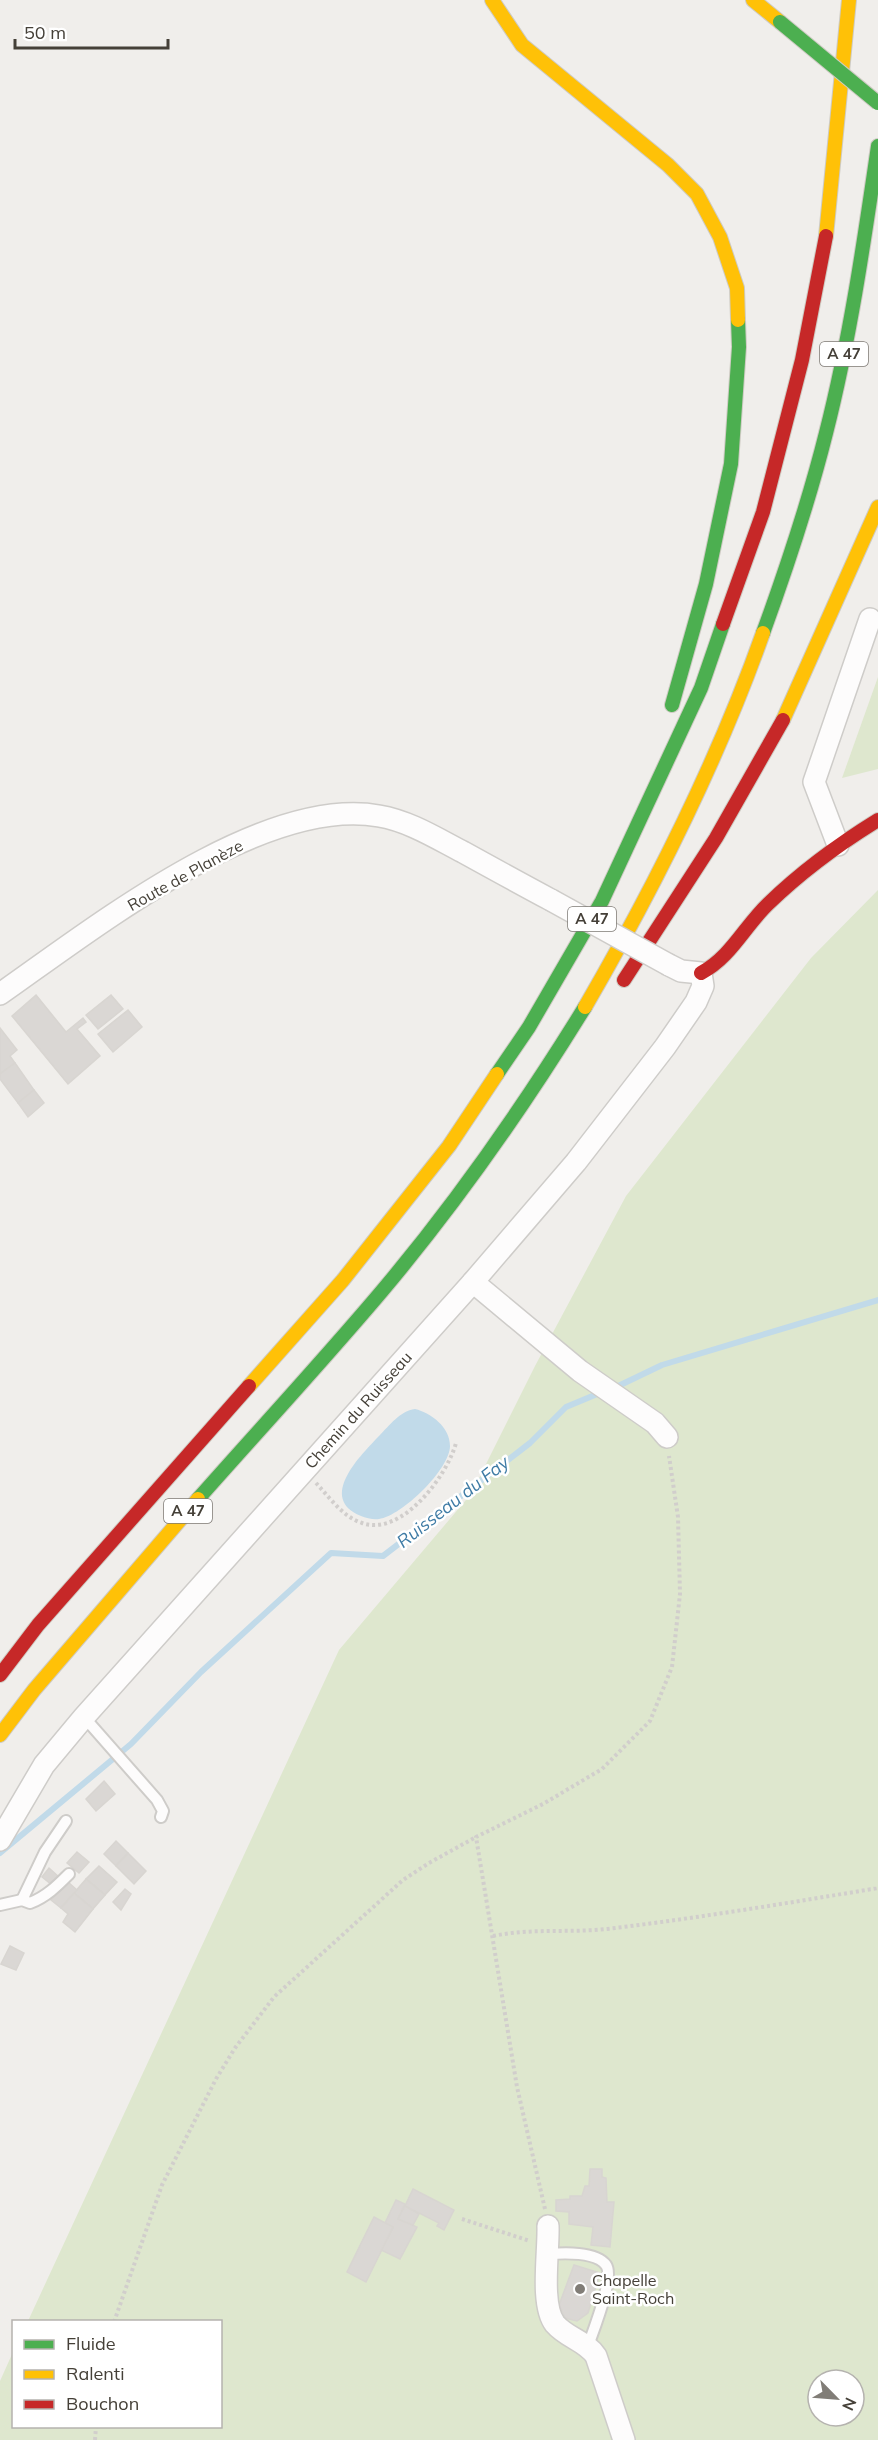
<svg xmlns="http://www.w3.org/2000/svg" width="878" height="2440" font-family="Mulish,sans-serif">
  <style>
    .green { fill: #dee7ce; fill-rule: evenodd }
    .water { fill: #c1dae9 }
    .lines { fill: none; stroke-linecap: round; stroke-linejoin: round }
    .stream { stroke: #c1dae9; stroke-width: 6 }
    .building { fill: #dad7d4; stroke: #d8d5d1; stroke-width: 1.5 }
    .lane-casing { stroke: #ceccc9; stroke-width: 14 }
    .street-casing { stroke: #ceccc9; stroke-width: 24 }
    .fast-casing { stroke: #cecbc3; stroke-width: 16 }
    .slow-casing { stroke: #cecbc3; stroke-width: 16 }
    .jam-casing { stroke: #cecbc3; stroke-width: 16 }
    .path { stroke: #d1cecc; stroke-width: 4; stroke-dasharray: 3 3; stroke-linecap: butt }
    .lane { stroke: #fdfcfc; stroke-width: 10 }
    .street { stroke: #fdfcfc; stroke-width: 21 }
    .fast { stroke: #4caf50; stroke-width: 14 }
    .slow { stroke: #ffc107; stroke-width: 14 }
    .jam { stroke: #c62828; stroke-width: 14 }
    .street-bridge-casing { stroke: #ceccc9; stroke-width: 24; stroke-linecap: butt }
    .fast-bridge-casing { stroke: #cecbc3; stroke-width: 16; stroke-linecap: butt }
    .street-bridge { stroke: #fdfcfc; stroke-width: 21 }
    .fast-bridge { stroke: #4caf50; stroke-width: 14 }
    .poi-dot { fill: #817d77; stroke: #fff; stroke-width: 2 }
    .labels { text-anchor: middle; stroke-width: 5; stroke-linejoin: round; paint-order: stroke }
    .shield { fill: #fff; stroke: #7d7974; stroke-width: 1.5 }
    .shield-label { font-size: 15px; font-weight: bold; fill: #454038 }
    .street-label { font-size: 16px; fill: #454038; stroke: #fff }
    .poi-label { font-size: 16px; fill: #454038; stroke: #fff; text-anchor: start }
    .water-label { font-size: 18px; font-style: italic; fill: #3e7ba5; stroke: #fff }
  </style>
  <rect width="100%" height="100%" fill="#f0eeeb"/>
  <g class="green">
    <polygon points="878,677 878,769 842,778"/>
    <path d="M878,890v1550h-878v-59l13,-29 1,74h206v-104l-192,-1 311,-671 132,-156 64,-128 91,-170 185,-238zM818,2380h36v36h-36z"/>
  </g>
  <path class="water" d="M415,1409c16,4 35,18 35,37 0,23 -48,70 -71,73 -5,1 -13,-1 -18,-3 -44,-18 0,-61 18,-80 11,-11 21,-25 36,-27z"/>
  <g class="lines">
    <g class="stream">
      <polyline points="612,1389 662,1365 878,1300"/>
      <polyline points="0,1853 131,1744 201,1672 331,1553 383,1556 530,1443 566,1407 602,1392"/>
    </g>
  </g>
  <g class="building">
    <polygon points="36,995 66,1032 83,1018 86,1022 77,1029 100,1056 68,1084 12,1016"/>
    <polygon points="111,995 123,1009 98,1029 86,1015"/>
    <polygon points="128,1010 142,1027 113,1052 98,1034"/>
    <polygon points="0,1028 17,1050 10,1056 15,1063 0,1074"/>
    <polygon points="15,1063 34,1090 18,1103 0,1079 0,1074"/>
    <polygon points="34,1090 44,1103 28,1117 18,1103"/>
    <polygon points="104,1781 115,1794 96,1811 86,1799"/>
    <polygon points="116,1841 128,1853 116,1866 104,1854"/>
    <polygon points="77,1852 89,1862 79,1873 67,1863"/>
    <polygon points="128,1853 146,1871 134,1884 116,1866"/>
    <polygon points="99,1866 117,1882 105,1895 86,1879"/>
    <polygon points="49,1868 59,1877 52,1885 42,1877"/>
    <polygon points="86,1879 105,1895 93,1909 74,1893"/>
    <polygon points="68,1882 77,1890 61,1908 51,1900"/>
    <polygon points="125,1889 131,1894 121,1910 113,1902"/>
    <polygon points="74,1893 93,1909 75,1932 63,1922 68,1914 61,1908"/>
    <polygon points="10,1946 24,1953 16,1970 1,1964"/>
    <polygon points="590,2169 602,2169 602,2177 606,2178 607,2202 614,2202 610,2247 591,2245 593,2227 569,2224 569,2212 556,2211 556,2200 570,2199 570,2196 582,2196 585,2186 589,2186"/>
    <polygon points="413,2189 454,2210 444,2230 437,2226 439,2223 405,2206"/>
    <polygon points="396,2200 405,2204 398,2219 417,2227 400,2259 381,2250 393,2227 385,2223"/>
    <polygon points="405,2206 419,2214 413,2225 398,2219"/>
    <polygon points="374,2217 393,2227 366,2282 347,2272"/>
    <polygon points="574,2265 600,2273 588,2313 577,2321 565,2318 559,2305"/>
  </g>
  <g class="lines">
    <g class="lane-casing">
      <g id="lane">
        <polyline points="84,1717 157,1800 163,1811 161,1817"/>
        <polyline points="22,1900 45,1852 66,1821"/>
        <path d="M0,1905l22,-5 8,3c16,-6 27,-17 39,-29"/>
        <path d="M548,2254c15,-1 48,-3 58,11 9,12 -13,66 -18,81"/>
      </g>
    </g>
    <g class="street-casing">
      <g id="street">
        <polyline points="838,845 814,782 870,619"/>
        <path d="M0,994c93,-65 262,-199 379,-178 30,5 57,22 84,36 29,16 58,32 88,48"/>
        <polyline points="473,1282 580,1371 655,1423 667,1437"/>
        <polyline points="0,1840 44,1765 84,1717 473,1282 576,1162 665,1047 696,1002 703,986 701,973 681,971 669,965"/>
        <path d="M548,2226c1,25 -8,79 7,98 12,14 31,17 41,32l28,84"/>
      </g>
    </g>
    <g class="fast-casing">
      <g id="fast">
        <path d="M763,633c24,-66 46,-132 63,-200 24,-94 38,-191 52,-287"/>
        <polyline points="672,705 706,584 731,464 739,347 738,320"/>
        <polyline points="497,1074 529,1027 602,901 701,688 723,624"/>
        <path d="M198,1499c61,-69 124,-137 184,-208 75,-89 142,-185 203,-284"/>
      </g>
    </g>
    <g class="slow-casing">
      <g id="slow">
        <polyline points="492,0 522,45 668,165 697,194 720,237 737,288 738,320"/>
        <polyline points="753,0 780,22"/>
        <polyline points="826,236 849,0"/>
        <polyline points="783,720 878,507"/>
        <path d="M585,1007c69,-119 132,-244 178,-374"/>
        <polyline points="249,1386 343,1280 449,1146 497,1074"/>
        <polyline points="0,1735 34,1690 198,1499"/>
      </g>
    </g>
    <g class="jam-casing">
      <g id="jam">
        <polyline points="723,624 763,512 802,360 826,236"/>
        <path d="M701,973c30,-16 43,-46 67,-69 33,-32 71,-60 110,-84"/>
        <polyline points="624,980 716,838 783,720"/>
        <polyline points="0,1675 38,1625 249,1386"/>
      </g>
    </g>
    <g class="path">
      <path d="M316,1483c14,15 27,34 46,40 40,14 85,-47 94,-80"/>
      <path d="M493,1936c38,-8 76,-3 114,-7 91,-11 181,-26 271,-41"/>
      <polyline points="545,2209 517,2087 476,1837 543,1804 602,1769 650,1721 672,1667 680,1594 678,1517 669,1456"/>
      <polyline points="462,2219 530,2241"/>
      <polyline points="114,2322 162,2185 216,2079 235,2048 274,1997 403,1880 429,1863 476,1837"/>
      <polyline points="95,2440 96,2426"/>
    </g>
    <use href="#lane" class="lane"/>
    <use href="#street" class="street"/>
    <use href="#fast" class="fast"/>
    <use href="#slow" class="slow"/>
    <use href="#jam" class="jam"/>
    <g class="street-bridge-casing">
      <polyline id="street-bridge" points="551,900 669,965"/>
    </g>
    <g class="fast-bridge-casing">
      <polyline id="fast-bridge" points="780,22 878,103"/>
    </g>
    <use href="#street-bridge" class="street-bridge"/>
    <use href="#fast-bridge" class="fast-bridge"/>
  </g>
  <circle class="poi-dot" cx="580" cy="2289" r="6"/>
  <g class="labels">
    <g class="shield">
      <rect x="820" y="342" width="48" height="24" rx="4.5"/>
      <rect x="568" y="907" width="48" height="24" rx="4.5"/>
      <rect x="164" y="1499" width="48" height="24" rx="4.5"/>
    </g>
    <g class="shield-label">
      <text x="844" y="359">A 47</text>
      <text x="592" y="924">A 47</text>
      <text x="188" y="1516">A 47</text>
    </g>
    <g class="street-label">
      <text transform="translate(185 875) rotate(-29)" y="6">Route de Planèze</text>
      <text transform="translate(358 1410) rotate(-48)" y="6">Chemin du Ruisseau</text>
    </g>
    <g class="poi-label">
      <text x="592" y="2286">Chapelle<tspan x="592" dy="18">Saint-Roch</tspan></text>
    </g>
    <g class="water-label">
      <text transform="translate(453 1502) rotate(-38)" y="6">Ruisseau du Fay</text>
    </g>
  </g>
  <rect x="12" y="2320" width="210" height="108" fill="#ffffff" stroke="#b5b3af" stroke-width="1.5"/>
  <rect x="24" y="2340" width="30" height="9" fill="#4caf50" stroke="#b5b3af" stroke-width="1.5"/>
  <text x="66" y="2350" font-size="18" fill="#454038">Fluide</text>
  <rect x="24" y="2370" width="30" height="9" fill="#ffc107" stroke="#b5b3af" stroke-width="1.5"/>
  <text x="66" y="2380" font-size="18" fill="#454038">Ralenti</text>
  <rect x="24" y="2400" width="30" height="9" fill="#c62828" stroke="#b5b3af" stroke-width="1.5"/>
  <text x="66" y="2410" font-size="18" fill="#454038">Bouchon</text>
  <g transform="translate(836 2398) rotate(115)"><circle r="28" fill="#ffffff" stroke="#b5b3af" stroke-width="1.5"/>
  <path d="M0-4.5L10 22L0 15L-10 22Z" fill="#817d77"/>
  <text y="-9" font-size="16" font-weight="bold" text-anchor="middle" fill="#454038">N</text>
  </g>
  <path d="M15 39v9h153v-9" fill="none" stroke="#454038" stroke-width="3"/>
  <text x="24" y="39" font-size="18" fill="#454038" stroke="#ffffff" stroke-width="4.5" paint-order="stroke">50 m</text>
</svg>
